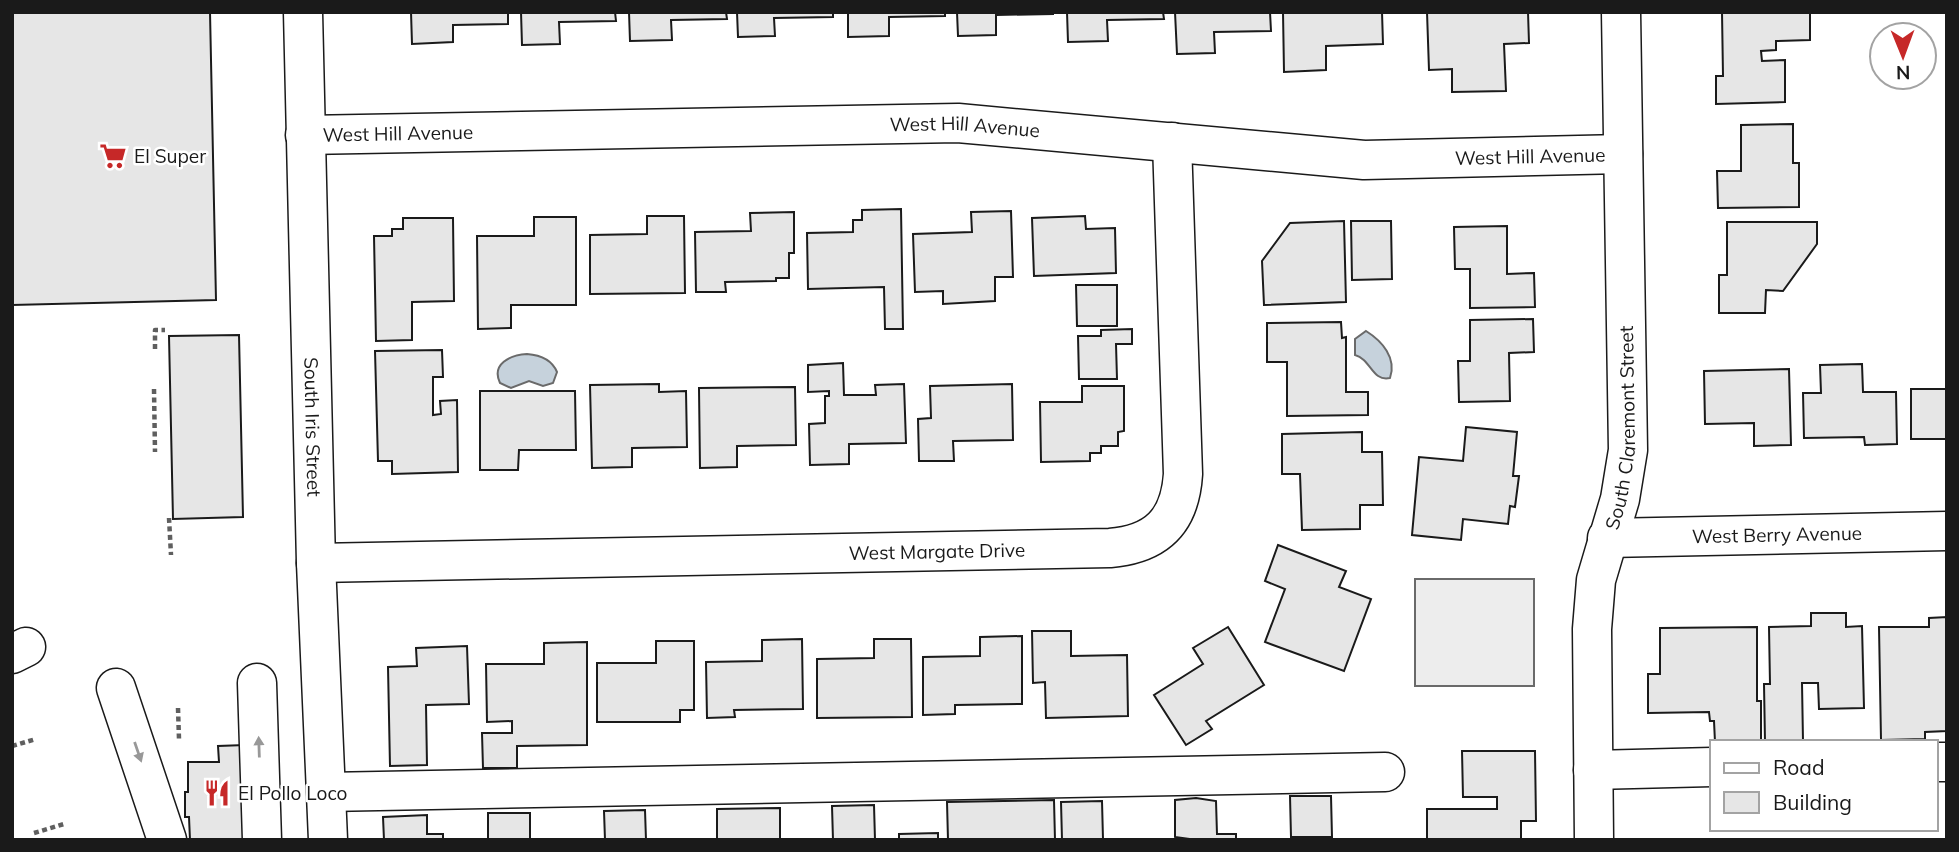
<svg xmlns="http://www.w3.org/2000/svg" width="1959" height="852" font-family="Mulish,sans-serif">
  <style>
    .parking { fill: #ededed; stroke: #6a6a6a; stroke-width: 2 }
    .water { fill: #c6d2dc; stroke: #6a6a6a; stroke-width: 2 }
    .building { fill: #e6e6e6; stroke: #1a1a1a; stroke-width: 2 }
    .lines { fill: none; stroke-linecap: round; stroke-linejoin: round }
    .minor-casing { stroke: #1a1a1a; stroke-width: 41 }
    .path { stroke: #5f5f5f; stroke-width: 4.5; stroke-dasharray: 5 3.5; stroke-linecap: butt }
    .minor { stroke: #fff; stroke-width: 38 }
    .oneway { fill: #989898 }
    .labels { text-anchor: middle; stroke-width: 5; stroke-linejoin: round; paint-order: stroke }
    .street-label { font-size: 19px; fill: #1a1a1a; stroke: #fff }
    .poi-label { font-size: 19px; fill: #1a1a1a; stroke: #fff; text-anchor: start }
  </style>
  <rect width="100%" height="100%" fill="#fff"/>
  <rect class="parking" x="1415" y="579" width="119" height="107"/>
  <g class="water">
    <path d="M1366,331c16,10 31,27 24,47 -18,4 -19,-19 -35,-23v-16z"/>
    <path d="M527,354c13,1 25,6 30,18l-4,11 -10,3 -14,-5 -18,7 -11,-5c-9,-19 10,-28 27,-29z"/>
  </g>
  <g class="building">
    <polygon points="12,12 210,12 216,300 12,305"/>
    <polygon points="411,12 508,12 508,24 453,25 453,42 412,44"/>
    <polygon points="521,12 615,12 616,21 559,22 560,44 522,45"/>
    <polygon points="629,12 726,12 727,19 671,20 672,40 630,41"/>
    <polygon points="737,12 833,12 833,17 774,18 775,36 738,37"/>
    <polygon points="848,12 945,12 945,16 889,17 889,36 848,37"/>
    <polygon points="957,12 1053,12 1053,14 996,15 996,35 958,36"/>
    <polygon points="1067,12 1163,12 1164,19 1107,20 1108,41 1068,42"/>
    <polygon points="1175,12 1270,12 1271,31 1214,32 1215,53 1177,54"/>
    <polygon points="1283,12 1382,12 1383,44 1326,46 1326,70 1284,72"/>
    <polygon points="1427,12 1528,12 1529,43 1504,44 1506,91 1452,92 1452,69 1429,70"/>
    <polygon points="1722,12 1810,12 1810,40 1776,41 1776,50 1761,51 1762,61 1785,60 1785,102 1716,104 1716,76 1723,76"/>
    <polygon points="1793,124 1793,163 1799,163 1799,207 1718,208 1717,171 1741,171 1741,125"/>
    <polygon points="901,209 903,329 885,329 884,287 808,289 807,233 853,232 853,220 862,220 862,210"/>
    <polygon points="1011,211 1013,277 995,277 995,301 943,304 943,291 915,292 913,234 972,232 971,212"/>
    <polygon points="794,212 794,253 789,253 789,278 776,278 776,281 725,282 726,292 696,292 695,232 751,231 750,213"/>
    <polygon points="647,216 684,216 685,293 590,294 590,235 647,234"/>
    <polygon points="1085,216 1086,229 1115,228 1116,273 1034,276 1032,218"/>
    <polygon points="534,217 576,217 576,305 511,305 511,328 478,329 477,236 534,236"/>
    <polygon points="403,218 453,218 454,301 412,302 412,340 376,341 374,236 392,236 392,229 403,229"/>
    <polygon points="1344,221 1346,302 1264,305 1262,261 1290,223"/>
    <polygon points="1351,221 1391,221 1392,279 1352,280"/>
    <polygon points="1727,222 1817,222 1817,244 1783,291 1766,290 1765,313 1719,313 1719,275 1727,275"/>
    <polygon points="1507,226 1507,274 1534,273 1535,307 1470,308 1470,269 1455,269 1454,227"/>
    <polygon points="1076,285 1117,285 1117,326 1077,326"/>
    <polygon points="1533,319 1534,352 1509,353 1510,401 1459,402 1458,361 1470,361 1470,320"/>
    <polygon points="1341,322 1342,338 1346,337 1346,392 1368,392 1368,415 1287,416 1287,362 1267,362 1267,323"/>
    <polygon points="1132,329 1132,344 1116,344 1117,379 1079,379 1078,336 1101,336 1101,330"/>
    <polygon points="239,335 243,517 173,519 169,336"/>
    <polygon points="442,350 443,377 433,377 433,415 441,414 440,401 457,400 458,472 392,474 392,461 378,461 375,351"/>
    <polygon points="843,363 844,395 876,395 875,385 904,384 906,443 849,444 849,464 810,465 809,424 825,423 825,396 829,396 829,391 808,392 808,365"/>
    <polygon points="1862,364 1863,392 1896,392 1897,444 1865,445 1864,437 1804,438 1803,393 1821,393 1820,365"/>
    <polygon points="1789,369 1791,445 1754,446 1754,423 1705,424 1704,371"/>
    <polygon points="659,384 659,392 686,391 687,447 632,448 632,467 592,468 590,385"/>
    <polygon points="1012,384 1013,440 953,441 954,461 919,461 918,419 931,418 930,386"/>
    <polygon points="1082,386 1124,386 1124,431 1118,432 1118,446 1101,446 1101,453 1090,453 1090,461 1041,462 1040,402 1082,402"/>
    <polygon points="795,387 796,445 737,446 737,467 700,468 699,388"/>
    <rect x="1911" y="389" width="36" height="50"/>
    <polygon points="480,391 575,391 576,450 519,450 518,470 480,470"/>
    <polygon points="1466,427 1517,432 1513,476 1519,476 1515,507 1510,506 1508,524 1463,519 1461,540 1412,535 1419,457 1463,461"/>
    <polygon points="1362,432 1362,452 1382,452 1383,505 1360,505 1360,529 1302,530 1300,474 1282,474 1282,434"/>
    <polygon points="1278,545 1346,571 1339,587 1371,599 1344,671 1265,642 1285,589 1265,581"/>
    <polygon points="1811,613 1846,613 1846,627 1862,626 1864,708 1819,709 1818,683 1802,683 1803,741 1765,742 1764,684 1770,684 1769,627 1811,626"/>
    <polygon points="1947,617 1947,731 1925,732 1925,739 1881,740 1879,627 1929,627 1929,618"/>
    <polygon points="1228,627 1264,685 1206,721 1212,729 1186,745 1154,695 1203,664 1193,648"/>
    <polygon points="1757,627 1757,701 1761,701 1761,742 1715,742 1714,721 1710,721 1709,712 1648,713 1648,674 1660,674 1660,628"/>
    <polygon points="1032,631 1071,631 1071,656 1127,655 1128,716 1046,718 1045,682 1033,683"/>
    <polygon points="1022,636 1022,704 955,705 955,714 923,715 923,657 980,656 980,637"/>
    <polygon points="802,639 803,709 734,710 735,717 707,718 706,662 762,661 762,640"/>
    <polygon points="874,639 911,639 912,717 817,718 817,659 874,658"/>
    <polygon points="656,641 694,641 694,710 680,710 680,722 597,722 597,663 656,663"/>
    <polygon points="587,642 587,745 517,746 517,768 483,768 482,733 512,733 512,721 487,722 486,664 544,664 544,643"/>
    <polygon points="467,646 469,704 426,705 427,765 390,766 388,667 417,666 416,648"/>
    <polygon points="245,745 251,840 190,840 189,817 185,817 185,792 188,792 188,762 219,762 218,746"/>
    <polygon points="1462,751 1535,751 1536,821 1521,821 1521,840 1427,840 1427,809 1497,809 1497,797 1463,797"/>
    <polygon points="1290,796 1331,796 1332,837 1291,837"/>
    <polygon points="1196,798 1216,801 1217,834 1236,834 1236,840 1197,840 1175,837 1175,800"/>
    <polygon points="1054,800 1055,840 948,840 947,802"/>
    <polygon points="1102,801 1103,839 1062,840 1061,802"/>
    <polygon points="874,805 875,840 833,840 832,806"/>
    <polygon points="780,808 780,840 717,840 717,809"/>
    <polygon points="645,810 646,840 605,840 604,811"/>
    <rect x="488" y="813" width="42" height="27"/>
    <polygon points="427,815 427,834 443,834 443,840 384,840 383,817"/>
    <polygon points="938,833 938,840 899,840 899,834"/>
  </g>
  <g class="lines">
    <g class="minor-casing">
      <g id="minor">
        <path id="s1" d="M303,12l13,551 12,277"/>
        <path id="s2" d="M305,135l653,-12 406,37 259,-6"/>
        <path id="s3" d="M1607,538l340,-7"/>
        <path id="s4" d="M316,563l794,-15c47,-4 70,-27 73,-74l-11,-332"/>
        <polyline points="12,654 26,647"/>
        <polyline points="257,683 262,840"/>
        <polyline points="116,688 167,840"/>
        <polyline points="1936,762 1947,762"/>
        <polyline points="1593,770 1712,767"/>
        <polyline points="326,792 1385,772"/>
        <path id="s5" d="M1594,840l-2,-211 4,-49 24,-81 8,-49 -7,-438"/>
      </g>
    </g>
    <g class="path">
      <polyline points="155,349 155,330 165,330"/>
      <polyline points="154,389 155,452"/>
      <polyline points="169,518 171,555"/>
      <polyline points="178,708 179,739"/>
      <polyline points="12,746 36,739"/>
      <polyline points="34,833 64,824"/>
    </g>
    <use href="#minor" class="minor"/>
  </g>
  <defs><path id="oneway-solid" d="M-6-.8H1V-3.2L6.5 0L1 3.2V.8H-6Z" transform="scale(1.75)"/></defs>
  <g class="oneway">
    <use href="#oneway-solid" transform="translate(259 747) rotate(-92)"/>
    <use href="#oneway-solid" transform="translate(138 752) rotate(71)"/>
  </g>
  <defs>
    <g id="supermarket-bare" transform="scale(2.1)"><path d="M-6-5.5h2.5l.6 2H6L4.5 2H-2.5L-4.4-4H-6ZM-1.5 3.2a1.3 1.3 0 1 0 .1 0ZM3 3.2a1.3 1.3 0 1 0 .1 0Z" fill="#c62828" stroke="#fff" stroke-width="2.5" paint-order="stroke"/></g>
    <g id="restaurant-bare" transform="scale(2.1)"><path d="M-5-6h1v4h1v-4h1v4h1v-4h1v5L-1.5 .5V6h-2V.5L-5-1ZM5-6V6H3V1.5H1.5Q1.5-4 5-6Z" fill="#c62828" stroke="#fff" stroke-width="2.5" paint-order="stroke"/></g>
  </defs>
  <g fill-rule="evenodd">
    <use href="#supermarket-bare" x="113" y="156"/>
    <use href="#restaurant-bare" x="217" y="793"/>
  </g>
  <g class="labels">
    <g class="street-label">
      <text dy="7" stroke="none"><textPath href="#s2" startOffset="660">West Hill Avenue</textPath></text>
      <text dy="7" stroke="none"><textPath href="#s2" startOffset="93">West Hill Avenue</textPath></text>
      <text dy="7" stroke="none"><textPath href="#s2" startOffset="1227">West Hill Avenue</textPath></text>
      <text dy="7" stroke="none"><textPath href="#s1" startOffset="415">South Iris Street</textPath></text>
      <text dy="7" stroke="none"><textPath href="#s5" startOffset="416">South Claremont Street</textPath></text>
      <text dy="7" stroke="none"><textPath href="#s3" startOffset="170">West Berry Avenue</textPath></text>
      <text dy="7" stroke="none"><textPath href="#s4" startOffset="621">West Margate Drive</textPath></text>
    </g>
    <g class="poi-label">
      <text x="134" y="163">El Super</text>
      <text x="238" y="800">El Pollo Loco</text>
    </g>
  </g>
  <rect width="1959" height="852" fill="none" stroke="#1a1a1a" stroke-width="28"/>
  <rect x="1710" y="740" width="228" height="91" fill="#ffffff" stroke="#a3a3a3" stroke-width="2"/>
  <rect x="1724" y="763" width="35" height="10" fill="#ffffff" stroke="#a3a3a3" stroke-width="2"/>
  <text x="1773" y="775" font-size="21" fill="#1a1a1a">Road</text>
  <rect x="1724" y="792" width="35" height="21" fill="#e6e6e6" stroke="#a3a3a3" stroke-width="2"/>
  <text x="1773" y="810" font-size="21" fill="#1a1a1a">Building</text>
  <g transform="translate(1903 56) rotate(179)"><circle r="33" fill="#ffffff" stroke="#a3a3a3" stroke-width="2"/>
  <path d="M0-5L12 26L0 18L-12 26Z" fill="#c62828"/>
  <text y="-10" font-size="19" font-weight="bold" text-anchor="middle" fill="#1a1a1a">N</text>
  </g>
</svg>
